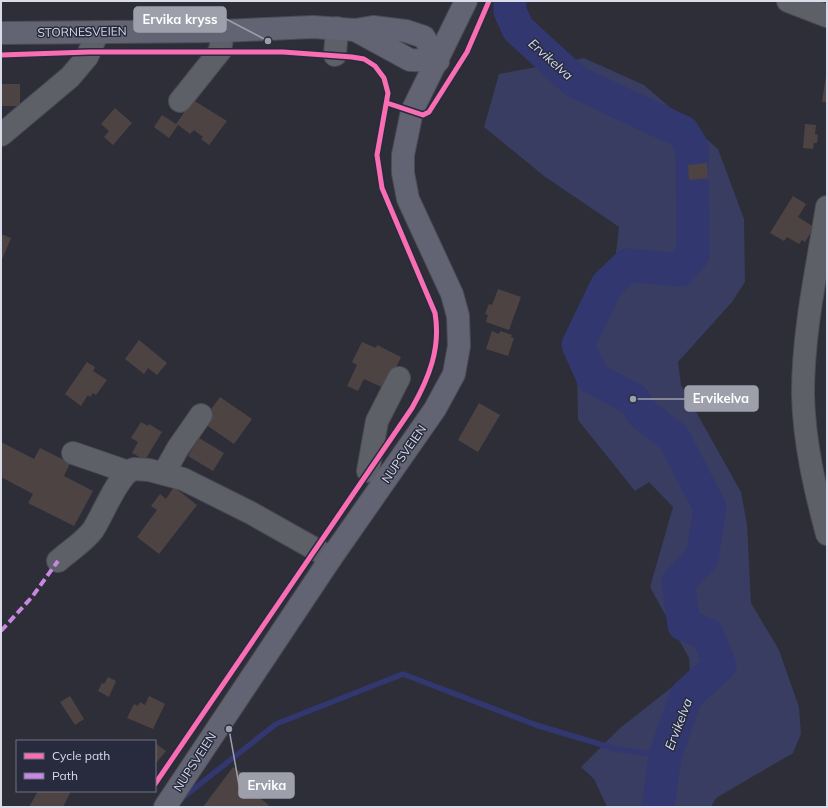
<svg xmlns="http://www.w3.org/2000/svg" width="828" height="808" font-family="Mulish,sans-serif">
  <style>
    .green { fill: #383d61 }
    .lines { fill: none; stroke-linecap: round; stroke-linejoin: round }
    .stream { stroke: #333770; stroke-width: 5.5 }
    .river { stroke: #333770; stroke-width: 33 }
    .building { fill: #4e4343 }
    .minor-casing { stroke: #4a4b54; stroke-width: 24 }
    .major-casing { stroke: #4a4b54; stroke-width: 24 }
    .minor { stroke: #5e6068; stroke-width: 22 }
    .major { stroke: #636473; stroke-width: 22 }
    .quiet { stroke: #c787e3; stroke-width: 4; stroke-dasharray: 8 4; stroke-linecap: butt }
    .cycleway-casing { stroke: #282b3d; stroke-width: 8 }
    .cycleway { stroke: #f96db3; stroke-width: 5 }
    .labels { text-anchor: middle; stroke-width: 3; stroke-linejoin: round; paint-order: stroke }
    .street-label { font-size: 12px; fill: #dadce9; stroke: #282b3d }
    .water-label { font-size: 13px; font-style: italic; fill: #d9ddf0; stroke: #282b3d }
    .leader { fill: none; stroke: #9d9fab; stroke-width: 1.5 }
    .callout-dot { fill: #9d9fab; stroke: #282b3d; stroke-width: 1.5 }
    .callout { fill: #9d9fab; stroke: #9d9fab; stroke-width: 1.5 }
    .callout-label { font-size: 13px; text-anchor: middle; font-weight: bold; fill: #fff }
  </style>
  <rect width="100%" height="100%" fill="#2d2e38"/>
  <polygon class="green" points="584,58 644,85 718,149 744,219 745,282 732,302 678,362 681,385 741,492 747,524 751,603 779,650 799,707 801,734 793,753 716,798 711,807 607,807 594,779 581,767 620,728 690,673 689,658 650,587 673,507 649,482 635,491 578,420 577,365 612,287 619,227 544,176 484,127 499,74"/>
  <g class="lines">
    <polyline class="stream" points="181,799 276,724 403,674 536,725 616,749 665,756"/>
    <polyline class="river" points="510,1 510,11 518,29 576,82 683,132 692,147 693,254 680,270 628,265 607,285 578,345 593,378 633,399 643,414 674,438 710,508 702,558 678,582 684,625 707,634 720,665 686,696 665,756 658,807"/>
  </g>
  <g class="building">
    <polygon points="826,75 827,75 827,102 822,102"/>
    <rect x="1" y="84" width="19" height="22"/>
    <polygon points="193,100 227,121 209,145 201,139 203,137 194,130 190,134 178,125 169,138 154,127 162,115 176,124"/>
    <polygon points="115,108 132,123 113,145 104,137 109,131 101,124"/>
    <polygon points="805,124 816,125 815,134 818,135 817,143 814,143 813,149 803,148"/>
    <polygon points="707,163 708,178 689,180 688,165"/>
    <polygon points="793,196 806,204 798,217 814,227 805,242 802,240 799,244 787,237 784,241 770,233"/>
    <polygon points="1,234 11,238 1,262"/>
    <polygon points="498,289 521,297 509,330 486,322 488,315 485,314 489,304 492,305"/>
    <polygon points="492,331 499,334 500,331 512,335 511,337 514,338 508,356 486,349"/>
    <polygon points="139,340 167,363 157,375 148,368 144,374 125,359"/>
    <polygon points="362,342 376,348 377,345 401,357 386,389 364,379 358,391 347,386 357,365 352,362"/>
    <polygon points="87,362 95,367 93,371 107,380 96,395 93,393 90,397 88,395 81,406 65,394"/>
    <polygon points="220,397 252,419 234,444 202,422"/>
    <polygon points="479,403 500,415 478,452 458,440"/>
    <polygon points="141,422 148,426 149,424 162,432 145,460 132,453 138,442 131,438"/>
    <polygon points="199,438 224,453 213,471 188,456"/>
    <polygon points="1,442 34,459 40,448 70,463 64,476 93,491 74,526 28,503 33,494 1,477"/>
    <polygon points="174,487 197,505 159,554 137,537 157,510 151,506 160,494 166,499"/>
    <polygon points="108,677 116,681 109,697 98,691 102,683 104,684"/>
    <polygon points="70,696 84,719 75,725 60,702"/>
    <polygon points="149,696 165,704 153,729 127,718 134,704 138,706 140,702 145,705"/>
    <polygon points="155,743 166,751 156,763 155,762"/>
    <polygon points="233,767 255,782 249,790 269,805 267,807 203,807"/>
    <polygon points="38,791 66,791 70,793 63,807 29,807"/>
  </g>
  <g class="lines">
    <g class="minor-casing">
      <g id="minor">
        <polyline points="788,1 827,16"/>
        <polyline points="335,55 337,28"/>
        <polyline points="180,101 220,51 223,31"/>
        <polyline points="1,135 70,77 87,57 98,32"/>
        <path d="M827,207c-10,62 -24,124 -24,187 1,48 12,95 24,140"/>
        <polyline points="73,453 128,472 134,469 149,470 183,479 251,513 331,558"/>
        <polyline points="368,471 377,421 399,378"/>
        <polyline points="164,473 178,448 201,415"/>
        <path d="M58,561c11,-10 26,-19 35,-31 10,-16 22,-47 35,-58"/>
      </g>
    </g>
    <g class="major-casing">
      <g id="major">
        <polyline points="355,30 410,60 438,61"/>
        <polyline points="1,33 223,31 313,27 355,30 373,27 406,31 424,37 438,61"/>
        <polyline points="165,807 331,558 435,409 454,374 459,346 458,316 452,294 408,199 403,173 403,155 412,111 466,1"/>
      </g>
    </g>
    <use href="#minor" class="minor"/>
    <use href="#major" class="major"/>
    <polyline class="quiet" points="1,631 32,597 58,561"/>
    <g class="cycleway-casing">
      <g id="cycleway">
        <path d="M1,55l88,-3h194l69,5 12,2 11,7 9,12 4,15 -11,62 5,33 53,125c6,35 -6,65 -23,95l-257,376"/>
        <polyline points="387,103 423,115 429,112 467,52 489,1"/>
      </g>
    </g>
    <use href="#cycleway" class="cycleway"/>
  </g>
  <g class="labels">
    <g class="street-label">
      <text transform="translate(82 32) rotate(-1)" y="4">STORNESVEIEN</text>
      <text transform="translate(404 454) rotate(-55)" y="4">NUPSVEIEN</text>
      <text transform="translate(195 762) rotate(-57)" y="4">NUPSVEIEN</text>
    </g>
    <g class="water-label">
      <text transform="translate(551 59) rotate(42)" y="5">Ervikelva</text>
      <text transform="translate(678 724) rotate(-69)" y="5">Ervikelva</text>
    </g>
  </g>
  <path class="leader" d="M268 41L226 19M633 399L685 399M229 729L239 785"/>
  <g class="callout-dot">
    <circle cx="268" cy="41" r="4"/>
    <circle cx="633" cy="399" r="4"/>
    <circle cx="229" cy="729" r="4"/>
  </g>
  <g class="callout">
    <rect x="134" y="7" width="92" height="25" rx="4"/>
    <rect x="685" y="386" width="73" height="25" rx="4"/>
    <rect x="239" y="773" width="55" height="25" rx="4"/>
  </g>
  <g class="callout-label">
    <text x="180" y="24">Ervika kryss</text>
    <text x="721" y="403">Ervikelva</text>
    <text x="267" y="790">Ervika</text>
  </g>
  <rect width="828" height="808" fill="none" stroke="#dadce9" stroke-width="4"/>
  <rect x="16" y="740" width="140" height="52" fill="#282b3d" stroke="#6f7282"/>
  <rect x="24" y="753" width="20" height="6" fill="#f96db3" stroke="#6f7282"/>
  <text x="52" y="760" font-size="12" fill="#dadce9">Cycle path</text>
  <rect x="24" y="773" width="20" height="6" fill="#c787e3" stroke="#6f7282"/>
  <text x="52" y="780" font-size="12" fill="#dadce9">Path</text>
</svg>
